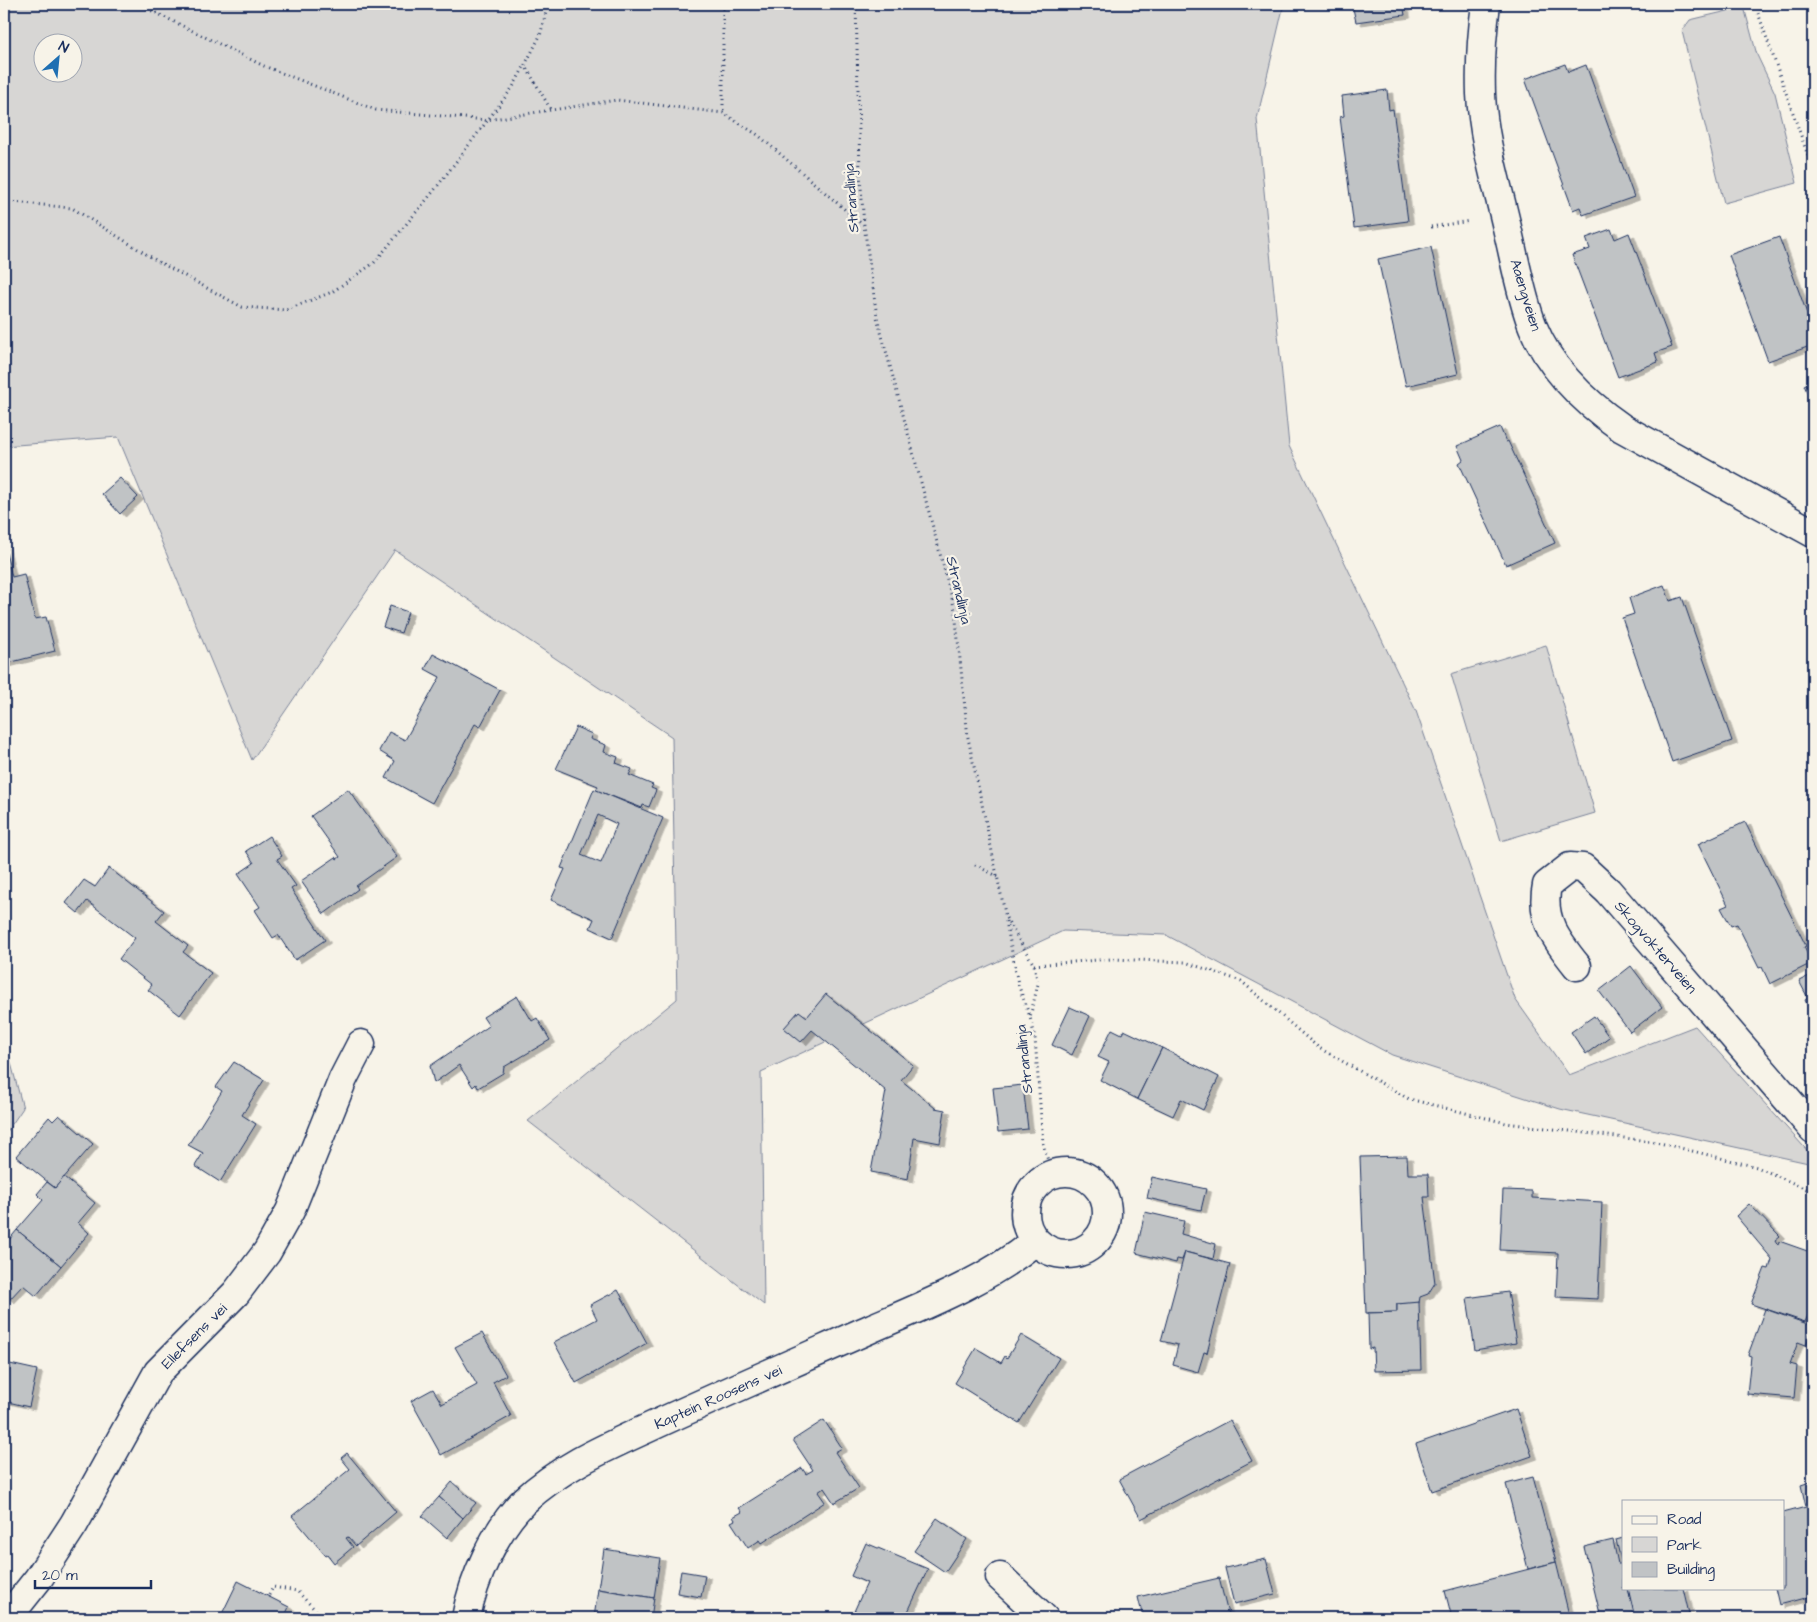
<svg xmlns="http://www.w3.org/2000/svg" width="1817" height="1622" font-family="'Architects Daughter',sans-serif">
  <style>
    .green { fill: #d7d6d4; stroke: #798299; fill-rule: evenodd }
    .building { fill: #c0c3c5; stroke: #1b2f5e; fill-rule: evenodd; filter: url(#shadow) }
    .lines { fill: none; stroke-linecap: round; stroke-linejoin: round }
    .minor-casing { stroke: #1b2f5e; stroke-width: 31 }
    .path { stroke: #1b2f5e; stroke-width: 3; stroke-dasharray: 1 4; stroke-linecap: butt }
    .minor { stroke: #f7f3e8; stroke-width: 28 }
    .labels { text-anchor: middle; stroke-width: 4.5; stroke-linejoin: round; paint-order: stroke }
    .street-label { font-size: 15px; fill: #1b2f5e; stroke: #f7f3e8 }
  </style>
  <defs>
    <filter id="shadow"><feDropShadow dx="5.5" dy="3" stdDeviation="0" flood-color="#0004"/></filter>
  </defs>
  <rect width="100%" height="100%" fill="#f7f3e8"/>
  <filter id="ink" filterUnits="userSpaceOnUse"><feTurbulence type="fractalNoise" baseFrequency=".02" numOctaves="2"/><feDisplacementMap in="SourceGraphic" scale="10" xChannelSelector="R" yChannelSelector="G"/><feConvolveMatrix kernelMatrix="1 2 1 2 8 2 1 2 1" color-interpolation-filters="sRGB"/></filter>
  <g filter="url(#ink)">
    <g class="green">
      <path d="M4,4h1280l-27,115 32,327 127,265 99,288 54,76 126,-49 118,131v7l-253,-55 -168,-54 -226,-120 -103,-4 -302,141 3,233 -236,-184 149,-122 -5,-262 -277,-187 -143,210 -134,-323 -114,9zM42,42h30v30h-30z"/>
      <polygon points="1744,7 1757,55 1775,93 1797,183 1724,203 1682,31 1690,20"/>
      <polygon points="1546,645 1595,813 1501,841 1451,674"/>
      <polygon points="4,1037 23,1108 4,1136"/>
    </g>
    <g class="building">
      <polygon points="1352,4 1403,4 1405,15 1356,22"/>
      <polygon points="1565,64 1568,72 1586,65 1634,197 1583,215 1580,207 1573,210 1525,79"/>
      <polygon points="1387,90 1389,110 1393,109 1408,221 1354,228 1340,117 1344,116 1342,96"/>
      <polygon points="1611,229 1615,239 1629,233 1672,347 1655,353 1658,362 1618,377 1572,255 1590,249 1586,238"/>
      <polygon points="1779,237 1813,330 1813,345 1768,361 1729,255"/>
      <polygon points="1431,247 1458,374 1406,386 1378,259"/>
      <polygon points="1813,381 1813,402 1812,403 1804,385"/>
      <polygon points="1500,427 1506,442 1508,441 1555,543 1506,565 1459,463 1463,460 1457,446"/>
      <polygon points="120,478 138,497 120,514 102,494"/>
      <polygon points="4,545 12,577 24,574 35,619 46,617 55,651 4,664"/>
      <polygon points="1664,585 1670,601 1682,597 1732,741 1672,762 1622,618 1634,614 1629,598"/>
      <polygon points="390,606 408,612 401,633 383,627"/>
      <polygon points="433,654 500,690 480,727 475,724 432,803 386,778 395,761 379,751 389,732 405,740 440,677 425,669"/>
      <polygon points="576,727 592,734 590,739 606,745 604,752 618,757 616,763 632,769 629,775 653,785 651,788 656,790 649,807 643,805 642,808 596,790 598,786 556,769"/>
      <polygon points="348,789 397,857 356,886 358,889 324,914 301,881 336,857 337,859 340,857 311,816"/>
      <path d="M594,789l69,29 -51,120 -22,-10 4,-9 -43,-19 14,-31 -4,-1zM598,815l19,9 -16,39 -20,-8z"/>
      <polygon points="1745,822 1806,946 1804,947 1812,963 1770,984 1762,967 1759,968 1737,924 1731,926 1721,908 1728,905 1698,844"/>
      <polygon points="269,836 282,856 277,859 296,886 291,889 325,940 295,960 278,935 273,938 255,910 260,907 238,874 254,863 246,851"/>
      <polygon points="109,868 164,911 156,921 188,946 183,952 211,973 180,1015 148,990 152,985 119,959 135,938 87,901 78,913 66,903 84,880 95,887"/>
      <polygon points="1631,966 1662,1007 1630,1032 1599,991"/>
      <polygon points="1813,974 1813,1017 1805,1000 1808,998 1799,981"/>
      <polygon points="826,994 913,1065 901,1080 935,1108 945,1110 940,1143 914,1138 908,1179 871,1172 886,1091 812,1030 801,1042 784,1028 799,1011 807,1017"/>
      <polygon points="517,996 532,1021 537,1018 550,1040 504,1067 503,1073 478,1088 476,1084 473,1087 459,1065 434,1083 430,1066 489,1026 483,1017"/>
      <polygon points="1070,1007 1090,1016 1072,1055 1052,1045"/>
      <polygon points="1594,1016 1609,1037 1586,1054 1571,1032"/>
      <polygon points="1112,1029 1122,1034 1124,1030 1162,1048 1137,1099 1100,1080 1109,1062 1098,1057"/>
      <polygon points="1162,1048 1219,1077 1203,1110 1181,1099 1173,1116 1137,1099"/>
      <polygon points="234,1062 264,1080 242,1115 256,1124 220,1182 195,1166 203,1153 188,1145 222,1091 216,1087"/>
      <polygon points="1023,1085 1028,1129 998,1132 993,1088"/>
      <polygon points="59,1115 93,1144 55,1188 16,1156 49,1117 53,1121"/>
      <polygon points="1407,1156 1408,1174 1428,1174 1429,1197 1424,1197 1435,1283 1428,1294 1420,1297 1419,1303 1397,1304 1397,1312 1366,1313 1360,1157"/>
      <polygon points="64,1177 95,1203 78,1223 89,1233 61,1266 17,1230 43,1200 37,1194 47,1182 55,1188"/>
      <polygon points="1152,1177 1206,1189 1201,1210 1147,1198"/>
      <polygon points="1503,1190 1532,1191 1532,1198 1602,1202 1598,1299 1556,1297 1558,1253 1500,1250"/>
      <polygon points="1749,1204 1780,1236 1775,1240 1778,1245 1779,1241 1813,1253 1813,1304 1805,1322 1751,1304 1765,1268 1769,1269 1772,1259 1736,1216"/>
      <polygon points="1145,1212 1184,1221 1181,1234 1216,1244 1213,1259 1185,1252 1182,1260 1177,1259 1176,1263 1136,1253"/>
      <polygon points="17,1230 61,1266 36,1296 23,1285 9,1300 4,1296 4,1246"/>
      <polygon points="1185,1252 1230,1264 1207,1353 1204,1352 1198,1372 1173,1365 1178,1345 1161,1341"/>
      <polygon points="618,1290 647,1343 576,1383 554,1342 597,1319 590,1305"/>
      <polygon points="1508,1292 1516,1343 1475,1350 1467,1298"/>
      <polygon points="1419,1302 1421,1370 1374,1371 1373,1348 1369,1349 1368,1313 1397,1312 1397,1304"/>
      <polygon points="1765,1309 1813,1326 1806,1345 1798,1342 1790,1364 1797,1366 1794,1398 1747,1394 1751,1356 1748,1355"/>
      <polygon points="482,1333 506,1375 493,1382 511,1416 441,1455 411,1401 433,1389 442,1404 477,1385 455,1347"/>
      <polygon points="1021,1335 1059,1358 1019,1423 955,1383 976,1348 1001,1363 1005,1356 1007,1358"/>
      <polygon points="10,1364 37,1370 29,1407 4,1401"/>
      <polygon points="1516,1409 1532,1456 1432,1491 1416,1444"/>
      <polygon points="824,1420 842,1448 835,1452 859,1488 834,1503 824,1488 818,1492 825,1502 762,1543 760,1540 748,1548 731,1522 735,1520 733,1517 742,1512 739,1508 802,1468 806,1474 813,1470 793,1440"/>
      <polygon points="1230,1420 1252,1461 1141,1519 1119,1479"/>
      <polygon points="347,1453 396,1512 356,1546 348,1537 346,1538 353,1547 334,1563 327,1554 325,1555 292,1516 350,1469 341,1458"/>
      <polygon points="1533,1477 1556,1562 1528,1569 1506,1484"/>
      <polygon points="452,1482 476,1503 463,1518 439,1497"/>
      <polygon points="1810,1482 1813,1495 1813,1596 1779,1605 1775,1588 1783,1588 1783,1513 1806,1507 1801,1485"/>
      <polygon points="439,1497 463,1518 447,1538 422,1516"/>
      <polygon points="937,1518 967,1539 945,1572 914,1551"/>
      <polygon points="1623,1538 1623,1569 1616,1540"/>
      <polygon points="1613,1540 1618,1564 1622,1564 1623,1569 1623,1588 1628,1588 1634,1612 1629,1614 1630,1618 1601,1618 1584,1547"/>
      <polygon points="866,1543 928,1569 905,1618 851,1618 867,1583 851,1576"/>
      <polygon points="604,1549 660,1558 654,1598 598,1589"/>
      <polygon points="1266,1559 1275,1594 1234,1604 1225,1568"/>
      <polygon points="1556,1562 1569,1615 1558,1618 1452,1618 1445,1591"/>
      <polygon points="681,1571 705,1575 701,1597 677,1593"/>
      <polygon points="1219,1578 1229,1618 1143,1618 1138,1597"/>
      <polygon points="238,1581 289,1607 284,1618 220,1618"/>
      <polygon points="1628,1588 1683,1588 1690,1618 1635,1618"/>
      <polygon points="598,1589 654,1598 651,1618 594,1618"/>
    </g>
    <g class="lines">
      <g class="minor-casing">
        <g id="minor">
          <path d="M1486,4c-4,29 -6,61 -5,90 2,47 17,93 27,138 7,29 14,68 25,95 17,42 53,76 89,101l191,105"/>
          <path d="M1577,966c-21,-26 -37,-47 -30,-81l23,-18 13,1 25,23 205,238"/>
          <circle cx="1066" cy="1213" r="41"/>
          <polyline points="1000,1577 1044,1618"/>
          <polyline points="7,1618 38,1579 74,1524 158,1372 236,1293 267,1252 290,1211 343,1079 361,1044"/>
          <path d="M466,1618c7,-39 29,-88 58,-117 40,-37 88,-56 137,-79 70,-32 141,-63 211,-94 56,-24 116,-48 163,-87"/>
        </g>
      </g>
      <g class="path">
        <polyline points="138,4 264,66 376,110 486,120 617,100 723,113 758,135 863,225"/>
        <polyline points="548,4 540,36 525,65 551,110"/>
        <polyline points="723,4 723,113"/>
        <polyline points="856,4 860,174 864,225 877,317 955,610 968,738 1006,918 1034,965 1038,984 1030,1017 1035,1038 1043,1144 1052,1174"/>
        <polyline points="1762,4 1758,13 1813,170"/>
        <polyline points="4,201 72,208 159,262 242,307 286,310 332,292 374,263 433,192 513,87 525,65"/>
        <polyline points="1431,227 1470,221"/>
        <polyline points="975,865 999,877"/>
        <polyline points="1006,921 1018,984 1030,1017"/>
        <polyline points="1034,965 1111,959 1185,962 1241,981 1319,1048 1409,1099 1506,1123 1656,1142 1757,1167 1813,1192"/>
        <polyline points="269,1595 273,1587 297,1591 323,1618"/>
      </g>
      <use href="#minor" class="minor"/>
    </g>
  </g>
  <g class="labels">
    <g class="street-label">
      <text transform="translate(851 198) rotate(-94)" y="5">Strandlinja</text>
      <text transform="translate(1526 295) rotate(73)" y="5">Aaengveien</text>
      <text transform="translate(959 590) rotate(77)" y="5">Strandlinja</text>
      <text transform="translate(1656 947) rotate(49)" y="5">Skogvokterveien</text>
      <text transform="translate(1024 1059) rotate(-96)" y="5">Strandlinja</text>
      <text transform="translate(194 1336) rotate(-45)" y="5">Ellefsens vei</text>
      <text transform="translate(718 1397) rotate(-24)" y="5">Kaptein Roosens vei</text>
    </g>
  </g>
  <rect width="1817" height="1622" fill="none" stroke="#f7f3e8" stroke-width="20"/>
  <rect x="10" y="10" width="1797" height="1602" fill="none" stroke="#1b2f5e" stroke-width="2" filter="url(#ink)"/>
  <rect x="1622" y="1500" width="162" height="90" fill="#f7f3e8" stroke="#9fa5b1"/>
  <rect x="1632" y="1516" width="25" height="8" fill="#f7f3e8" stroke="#9fa5b1"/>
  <text x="1667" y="1524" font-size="15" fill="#1b2f5e">Road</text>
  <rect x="1632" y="1537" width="25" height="15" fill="#d7d6d4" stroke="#9fa5b1"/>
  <text x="1667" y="1550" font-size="15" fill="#1b2f5e">Park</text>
  <rect x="1632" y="1562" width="25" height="15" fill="#c0c3c5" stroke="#9fa5b1"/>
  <text x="1667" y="1574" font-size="15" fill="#1b2f5e">Building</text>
  <g transform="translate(58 58) rotate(27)"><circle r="24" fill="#f7f3e8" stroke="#9fa5b1"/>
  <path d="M0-4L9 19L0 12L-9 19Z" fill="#1f6fb2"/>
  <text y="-8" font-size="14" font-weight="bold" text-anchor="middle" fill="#1b2f5e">N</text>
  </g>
  <path d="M35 1580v8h116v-8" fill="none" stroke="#1b2f5e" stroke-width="2.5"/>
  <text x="42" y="1580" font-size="15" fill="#1b2f5e" stroke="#f7f3e8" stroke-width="4" paint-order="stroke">20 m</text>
</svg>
